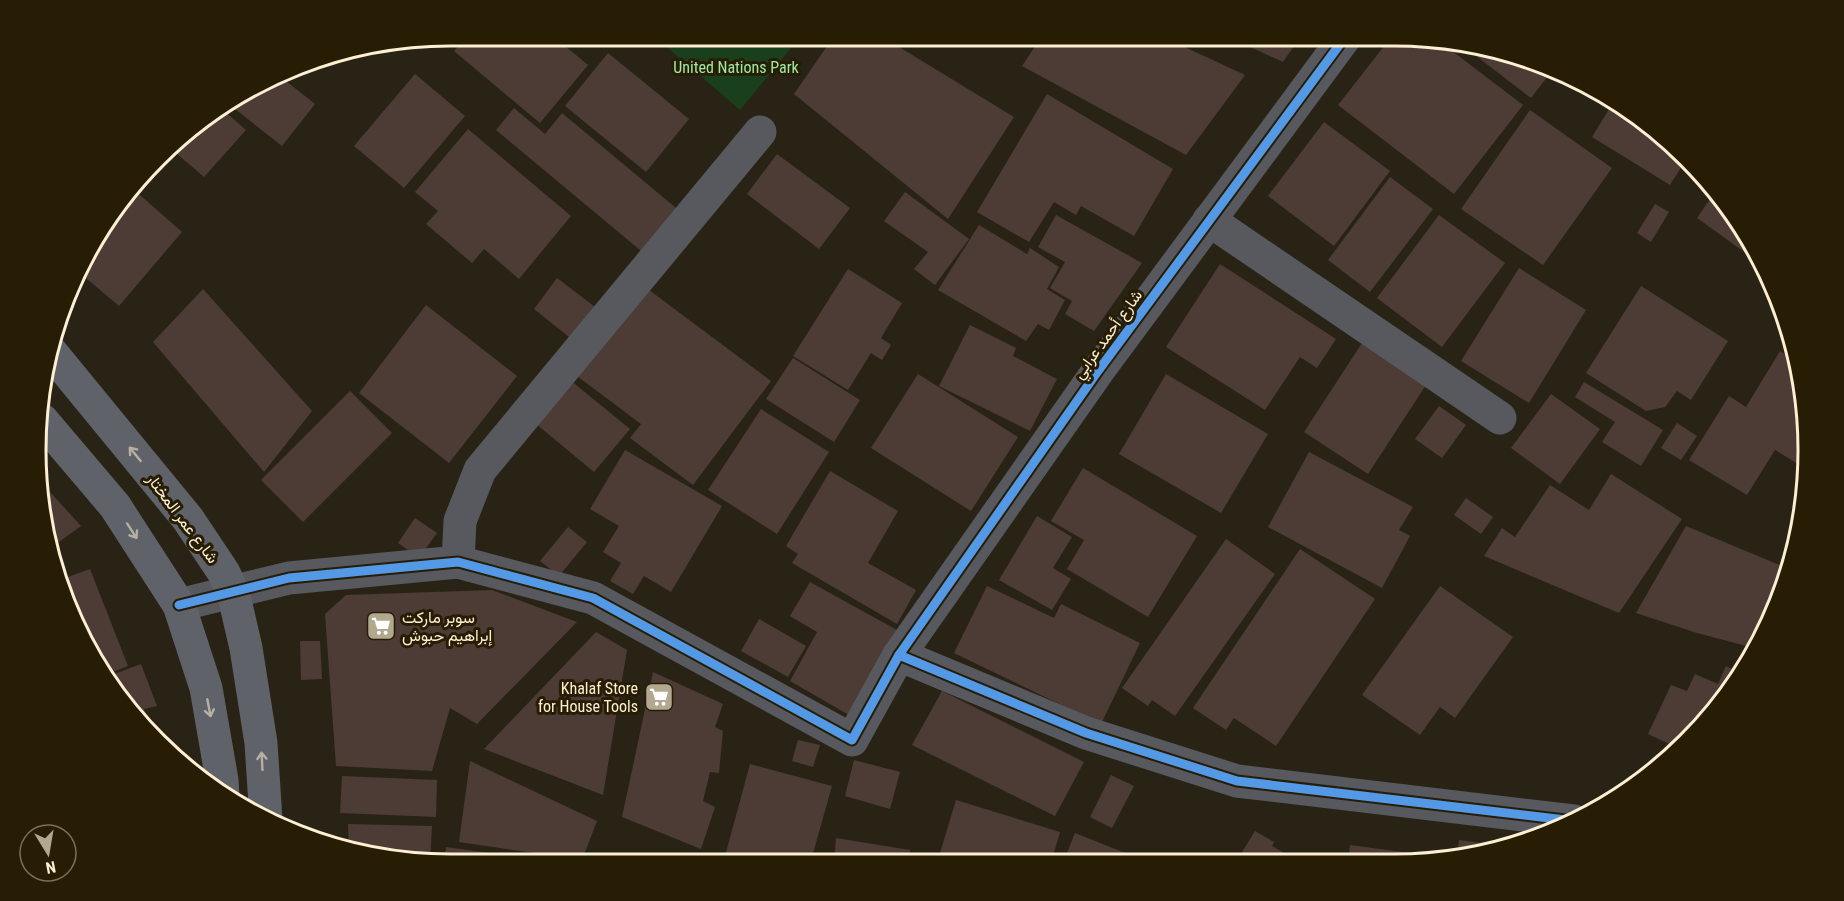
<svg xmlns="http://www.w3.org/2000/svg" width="1844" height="901" font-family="'Roboto Condensed',Vazirmatn,sans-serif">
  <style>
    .green { fill: #1a3f1d }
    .building { fill: #4c3c35 }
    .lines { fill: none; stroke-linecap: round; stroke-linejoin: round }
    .minor { stroke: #57595f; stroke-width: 33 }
    .major { stroke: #5f6268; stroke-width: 33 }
    .cycleway-casing { stroke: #271d05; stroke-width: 13 }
    .cycleway { stroke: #5399e6; stroke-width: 9 }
    .oneway { stroke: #b5b0a2 }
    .labels { text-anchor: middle; stroke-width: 6; stroke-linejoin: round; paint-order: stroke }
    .park-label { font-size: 16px; fill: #9de9a4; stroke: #271d05 }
    .street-label { font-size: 16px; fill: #fcefd2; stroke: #271d05 }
    .poi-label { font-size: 16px; fill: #fcefd2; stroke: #271d05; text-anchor: start }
    .rim { fill: none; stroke: #fcefd2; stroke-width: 3 }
  </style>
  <rect width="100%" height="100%" fill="#292316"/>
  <polygon class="green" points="654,36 801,36 740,110"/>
  <g class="building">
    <polygon points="467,36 553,36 588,65 540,123 454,51"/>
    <polygon points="834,36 881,36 1014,117 948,219 794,94"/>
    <polygon points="1042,36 1161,36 1245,75 1186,155 1022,66"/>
    <polygon points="1226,36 1301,36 1283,62"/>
    <polygon points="1392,36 1439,41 1523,105 1454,194 1338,105"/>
    <polygon points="1458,42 1475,44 1554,68 1531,98"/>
    <polygon points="608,53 689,119 646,172 565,106"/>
    <polygon points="415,74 465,116 404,188 354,146"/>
    <polygon points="281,77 315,104 282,146 230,105"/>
    <polygon points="1047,94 1173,169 1134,236 1081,206 1076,215 1054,202 1029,242 977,212"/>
    <polygon points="1614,101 1624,106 1687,158 1670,185 1592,137"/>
    <polygon points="514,108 545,134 562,113 682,213 646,255 496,130"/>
    <polygon points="222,109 246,130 204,177 176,153 191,137 186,133 198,122"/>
    <polygon points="1530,110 1612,168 1543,265 1461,209"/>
    <polygon points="1324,122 1390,171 1334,246 1268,196"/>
    <polygon points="468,129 571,216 519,279 484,249 472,263 426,224 438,211 415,192"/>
    <polygon points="777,154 850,208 819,249 747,194"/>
    <polygon points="1390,177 1433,209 1370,292 1328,260"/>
    <polygon points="133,189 182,232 119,306 80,273 92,243 115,211"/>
    <polygon points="905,192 969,239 935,285 914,269 928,252 884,221"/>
    <polygon points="1715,192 1738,221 1761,264 1697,218"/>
    <polygon points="1655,204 1669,212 1651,242 1637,233"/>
    <polygon points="1056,215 1142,263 1094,331 1065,314 1072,301 1050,288 1065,262 1038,247"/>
    <polygon points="1439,215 1505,263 1442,347 1377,298"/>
    <polygon points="979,225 1027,254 1030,248 1059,267 1047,289 1065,300 1049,330 1038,324 1026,341 938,290"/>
    <polygon points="1220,264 1336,339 1317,368 1300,357 1265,410 1166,347"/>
    <polygon points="1519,268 1586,310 1529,403 1461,361"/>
    <polygon points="848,269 902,303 881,338 891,345 882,360 871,353 848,390 793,356"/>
    <polygon points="557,278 599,310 574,341 534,309"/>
    <polygon points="641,284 771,381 693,485 630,438 641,424 573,373"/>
    <polygon points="1641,286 1728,341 1691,400 1677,391 1665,407 1646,411 1586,373"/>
    <polygon points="203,289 312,411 264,472 153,342"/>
    <polygon points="426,305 517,376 449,463 359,393"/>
    <polygon points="970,325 1016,348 1013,356 1057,379 1030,431 939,386"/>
    <polygon points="1362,343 1426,385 1368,474 1304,432"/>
    <polygon points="1780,351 1798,362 1800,370 1808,451 1806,469 1775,450 1747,495 1689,460 1729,396 1746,407"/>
    <polygon points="793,358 860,400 834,442 766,399"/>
    <polygon points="918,374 1018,437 971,511 871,448"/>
    <polygon points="1166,374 1268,434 1221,513 1119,454"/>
    <polygon points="570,380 630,429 594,472 535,423"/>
    <polygon points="1584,382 1663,430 1641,466 1602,442 1615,422 1575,397"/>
    <polygon points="350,391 392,433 303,522 261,480"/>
    <polygon points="1551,394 1600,429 1560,484 1511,448"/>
    <polygon points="1439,406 1466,425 1442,458 1415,439"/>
    <polygon points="761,409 829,452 777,534 708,490"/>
    <polygon points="1677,423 1697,436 1681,460 1661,448"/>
    <polygon points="625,450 722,506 671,592 644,576 633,594 610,581 621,563 603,552 619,526 590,509"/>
    <polygon points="1309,452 1413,507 1399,530 1410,536 1382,588 1268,527"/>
    <polygon points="1083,468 1197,536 1148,617 1067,569 1084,540 1051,521"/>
    <polygon points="830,471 898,511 868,563 916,590 897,624 792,563 798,554 786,546"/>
    <polygon points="1611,474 1682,519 1619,613 1484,556 1502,528 1515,537 1550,485 1589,510"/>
    <polygon points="40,481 81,526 52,547 40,505"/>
    <polygon points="1466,498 1493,517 1481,534 1454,515"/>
    <polygon points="1037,516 1072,537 1053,568 1071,579 1052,610 999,580"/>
    <polygon points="415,518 437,533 419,558 398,543"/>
    <polygon points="1686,526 1789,569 1776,609 1754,648 1697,633 1636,613"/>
    <polygon points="568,527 587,542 559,576 540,561"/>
    <polygon points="1226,539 1275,574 1175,716 1152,700 1148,706 1122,688"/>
    <polygon points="1300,549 1375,599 1276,746 1234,718 1226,730 1193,708"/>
    <polygon points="90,569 128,666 108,674 79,634 62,579"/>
    <polygon points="810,582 897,630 849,715 790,681 817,632 790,616"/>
    <polygon points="987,586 1054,618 1061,604 1140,643 1101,724 954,653"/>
    <polygon points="1440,586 1513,637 1455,718 1440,707 1420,735 1362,695"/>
    <polygon points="492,590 577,622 477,724 450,708 432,771 336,766 325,614 346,595"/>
    <polygon points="759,619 806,646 788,677 741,651"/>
    <polygon points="596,632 627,650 603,795 484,749"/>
    <polygon points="300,641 320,641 322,679 301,680"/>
    <polygon points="141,664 157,706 144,709 150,726 145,726 109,676"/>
    <polygon points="1726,666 1740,673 1722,703 1678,748 1648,734 1671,685 1687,691 1695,674 1718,684"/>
    <polygon points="653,672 723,704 715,727 723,731 719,773 710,772 703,801 715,807 701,849 622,817"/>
    <polygon points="942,691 1084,762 1055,816 912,745"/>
    <polygon points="798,740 820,745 813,767 792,761"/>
    <polygon points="854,760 900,772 890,809 845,796"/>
    <polygon points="470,761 597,821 582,860 459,842"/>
    <polygon points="750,764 832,786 810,864 754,864 725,856"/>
    <polygon points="1111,775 1134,786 1112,828 1090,817"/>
    <polygon points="342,776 437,780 436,817 340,813"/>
    <polygon points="956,800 1060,832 1051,863 937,863"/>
    <polygon points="348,824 432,826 430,863 369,857 349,851"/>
    <polygon points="1255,831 1274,842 1272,846 1300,862 1236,862"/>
    <polygon points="1075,833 1148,862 1063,863"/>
    <polygon points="836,838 910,850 909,863 834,864"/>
    <polygon points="1459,840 1496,845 1495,849 1457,859"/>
    <polygon points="1350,845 1456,859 1448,861 1348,862"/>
    <polygon points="446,847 563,863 563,865 444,864"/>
    <polygon points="629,853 669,863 669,864 626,864"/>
  </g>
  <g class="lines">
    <g class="minor">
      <polyline points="1209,220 1500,418"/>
      <polyline points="458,562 460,521 480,470 760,132"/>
      <polyline points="179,605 289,578 458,562 593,598 852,740 899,655 1086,733 1237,781 1574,821"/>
      <polyline points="899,655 1098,371 1346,36"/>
    </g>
    <g class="major">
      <polyline points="51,352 188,519 224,573 233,592 246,648 261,743 266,820"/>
      <polyline points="42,420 115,506 179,605 206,688 222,780 223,797"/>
    </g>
    <g class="cycleway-casing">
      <g id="cycleway">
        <polyline points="179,605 289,578 458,562 593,598 852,740 899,655 1086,733 1237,781 1574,821"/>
        <polyline points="899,655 1098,371 1346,36"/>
      </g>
    </g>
    <use href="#cycleway" class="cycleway"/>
  </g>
  <defs><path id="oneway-shaft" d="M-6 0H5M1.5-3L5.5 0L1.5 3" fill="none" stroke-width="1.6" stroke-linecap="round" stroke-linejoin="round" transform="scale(1.5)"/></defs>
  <g class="oneway">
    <use href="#oneway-shaft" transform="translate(135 454) rotate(-129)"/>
    <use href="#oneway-shaft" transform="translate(132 531) rotate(57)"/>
    <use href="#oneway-shaft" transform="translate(209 708) rotate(79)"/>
    <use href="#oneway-shaft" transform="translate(262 761) rotate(-93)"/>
  </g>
  <defs>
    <g id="supermarket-square" transform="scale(1.5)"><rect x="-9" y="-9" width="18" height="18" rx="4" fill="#b2a890" stroke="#271d05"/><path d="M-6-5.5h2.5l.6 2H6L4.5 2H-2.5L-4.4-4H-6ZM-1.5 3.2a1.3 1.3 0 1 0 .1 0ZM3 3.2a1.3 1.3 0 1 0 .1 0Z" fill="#fff"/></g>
  </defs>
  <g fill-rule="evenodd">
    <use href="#supermarket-square" x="381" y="626"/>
    <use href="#supermarket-square" x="659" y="697"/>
  </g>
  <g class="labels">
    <g class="park-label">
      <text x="736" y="73">United Nations Park</text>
    </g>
    <g class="street-label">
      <text transform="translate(1107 334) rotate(-54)" y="6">شارع أحمد عرابي</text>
      <text transform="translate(183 518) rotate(53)" y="6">شارع عمر المختار</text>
    </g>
    <g class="poi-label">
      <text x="402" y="623">سوبر ماركت<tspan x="402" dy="18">إبراهيم حبوش</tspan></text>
      <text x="638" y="694" text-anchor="end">Khalaf Store<tspan x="638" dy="18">for House Tools</tspan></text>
    </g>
  </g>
  <path d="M0 0H1844V901H0ZM450 46H1394A404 404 0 0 1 1798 450V450A404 404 0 0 1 1394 854H450A404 404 0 0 1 46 450V450A404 404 0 0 1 450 46Z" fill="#271d05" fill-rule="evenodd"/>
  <path class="rim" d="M450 46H1394A404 404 0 0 1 1798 450V450A404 404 0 0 1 1394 854H450A404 404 0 0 1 46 450V450A404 404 0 0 1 450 46Z"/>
  <g transform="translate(48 853) rotate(169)"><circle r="28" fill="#271d05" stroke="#7c7157" stroke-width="1.5"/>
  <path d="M0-4.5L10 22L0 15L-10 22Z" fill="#b2a890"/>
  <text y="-9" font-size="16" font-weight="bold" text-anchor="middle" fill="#fcefd2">N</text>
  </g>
</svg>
